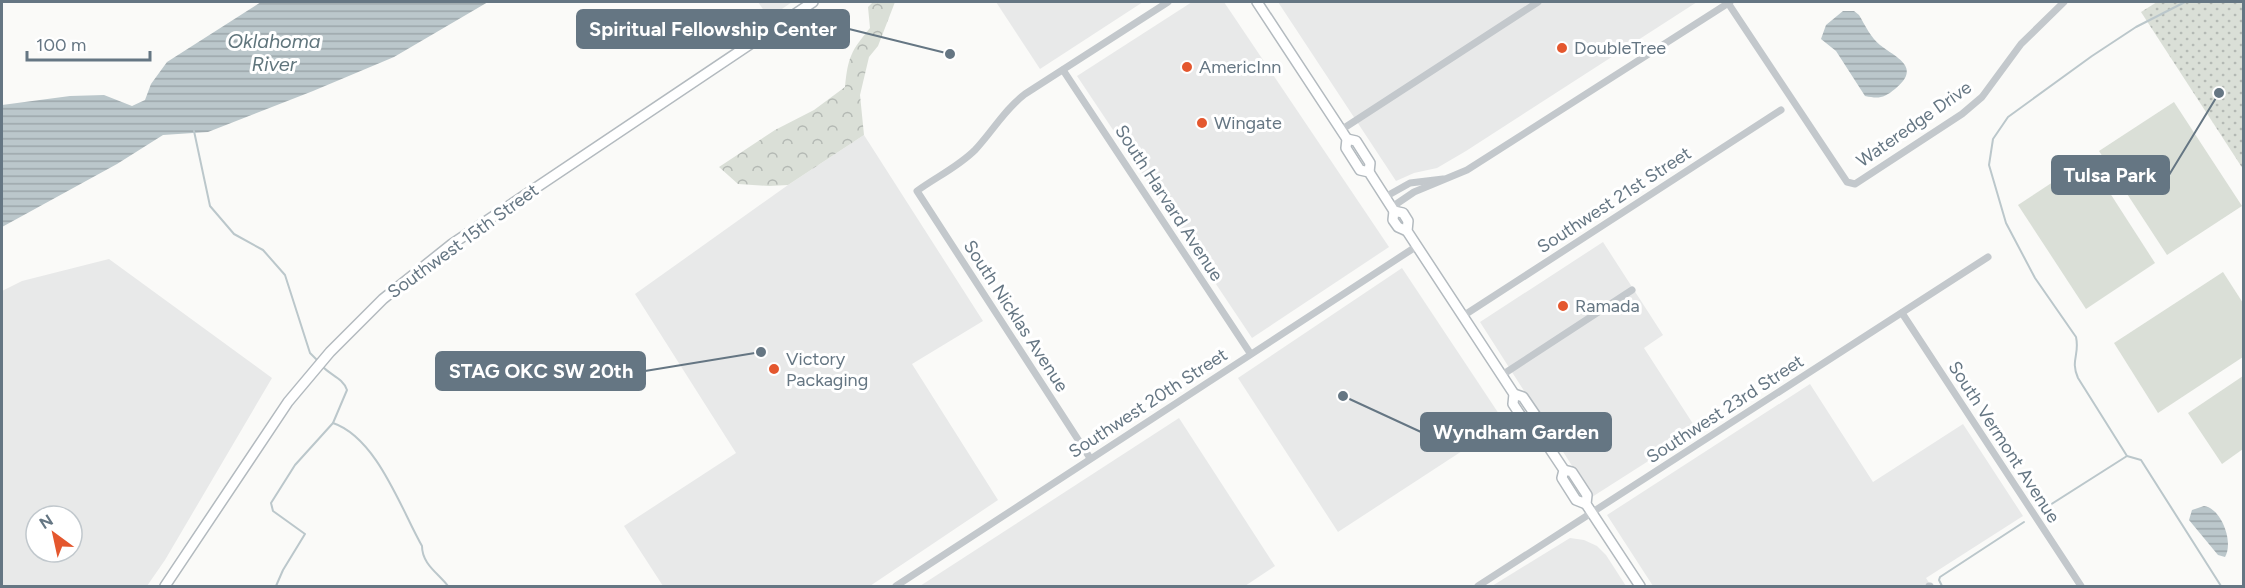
<svg xmlns="http://www.w3.org/2000/svg" width="2245" height="588" font-family="Figtree,sans-serif">
  <style>
    .built { fill: #e8e9e9; fill-rule: evenodd }
    .forest { fill: url(#forest-crowns) }
    .park { fill: url(#park-dots) }
    .pitch { fill: #dadfd7 }
    .water { fill: url(#water-rules) }
    .lines { fill: none; stroke-linecap: round; stroke-linejoin: round }
    .stream { stroke: #bbc7cb; stroke-width: 2 }
    .secondary-casing { stroke: #b3babf; stroke-width: 12 }
    .street { stroke: #c3c8cc; stroke-width: 7 }
    .secondary { stroke: #fff; stroke-width: 9 }
    .poi-dot { fill: #e4572e; stroke: #fff; stroke-width: 2 }
    .labels { text-anchor: middle; stroke-width: 6; stroke-linejoin: round; paint-order: stroke }
    .poi-label { font-size: 18px; fill: #657683; stroke: #fff; text-anchor: start }
    .street-label { font-size: 18px; fill: #657683; stroke: #fff }
    .water-label { font-size: 20px; font-style: italic; fill: #60757c; stroke: #fff }
    .leader { fill: none; stroke: #657683; stroke-width: 2 }
    .callout-dot { fill: #657683; stroke: #fff; stroke-width: 2 }
    .callout { fill: #657683; stroke: #657683; stroke-width: 2 }
    .callout-label { font-size: 20px; text-anchor: middle; font-weight: bold; fill: #fff }
  </style>
  <defs>
    <pattern id="forest-crowns" width="20" height="18" patternUnits="userSpaceOnUse" patternTransform="scale(1.5)"><rect width="20" height="18" fill="#dadfd7"/><path d="M2 6a3 3 0 1 1 6 0M12 15a3 3 0 1 1 6 0" fill="none" stroke="#b4b9b4"/></pattern>
    <pattern id="park-dots" width="8" height="8" patternUnits="userSpaceOnUse" patternTransform="scale(1.5)"><rect width="8" height="8" fill="#dadfd7"/><path d="M2 2h.1M6 6h.1" fill="none" stroke="#b4b9b4" stroke-width="1.8" stroke-linecap="round"/></pattern>
    <pattern id="water-rules" width="6" height="5" patternUnits="userSpaceOnUse" patternTransform="scale(1.5)"><rect width="6" height="5" fill="#bbc7cb"/><path d="M0 2.5h6" fill="none" stroke="#9ca6aa"/></pattern>
  </defs>
  <rect width="100%" height="100%" fill="#fafaf8"/>
  <g class="built">
    <polygon points="758,2 792,2 769,18"/>
    <polygon points="996,2 1143,2 1040,69"/>
    <polygon points="1192,2 1224,2 1389,247 1252,338 1077,76"/>
    <polygon points="1278,2 1697,2 1466,151 1437,168 1414,173 1396,181"/>
    <polygon points="864,135 983,321 912,364 998,500 870,586 663,586 624,526 736,453 635,294 788,185"/>
    <polygon points="1603,242 1663,335 1644,348 1697,430 1592,497 1480,322"/>
    <path d="M109,259l163,119 -107,182 -18,26h-145v-295l20,-10zM36,516h36v36h-36z"/>
    <polygon points="1402,268 1505,423 1338,532 1238,378"/>
    <polygon points="1810,384 1873,482 1963,424 2023,516 1926,578 1931,586 1653,586 1607,515"/>
    <polygon points="1179,418 1275,566 1245,586 920,586"/>
    <polygon points="1570,538 1584,540 1597,546 1606,555 1626,586 1492,586"/>
  </g>
  <path class="forest" d="M873,2h22l-17,44 -9,11 -9,38 4,40 -76,50 -19,1 -31,-2 -19,-17 56,-37 39,-20 31,-23c3,-30 6,-36 25,-59l-2,-21z"/>
  <polygon class="park" points="2157,2 2243,2 2243,169 2141,12"/>
  <g class="pitch">
    <polygon points="2174,102 2242,206 2167,255 2099,151"/>
    <polygon points="2088,159 2155,263 2086,309 2018,205"/>
    <polygon points="2223,272 2243,303 2243,357 2158,413 2114,343"/>
    <polygon points="2243,376 2243,449 2222,464 2188,413"/>
  </g>
  <g class="water">
    <polygon points="261,2 488,2 394,57 313,91 208,132 163,135 117,164 2,227 2,105 70,96 104,95 132,106 145,100 151,84 167,62"/>
    <path d="M1843,11h11l5,4c6,10 12,23 21,30 15,12 43,22 15,44 -11,9 -16,10 -30,7l-29,-45 -15,-12 5,-14z"/>
    <path d="M2204,506c17,2 30,36 21,51l-7,-2 -29,-35 3,-10z"/>
  </g>
  <g class="lines">
    <g class="stream">
      <path d="M2185,2l-49,25 -44,29 -84,61 -15,22 -4,26 17,58 29,55 41,59c4,18 -6,23 2,41l49,78 14,4 80,126"/>
      <polyline points="2197,2 2206,2"/>
      <polyline points="194,131 210,206 234,234 263,250 285,275 310,353 318,361"/>
      <path d="M333,423c44,15 68,86 89,123 0,18 16,27 26,40"/>
      <polyline points="2042,510 2127,456"/>
      <path d="M276,586l7,-16 22,-36 -32,-23 -2,-8 24,-38 38,-42 14,-33c-4,-12 -17,-15 -25,-24"/>
      <polyline points="1942,586 1939,580 1940,577 2024,522"/>
    </g>
    <g class="secondary-casing">
      <g id="secondary">
        <polyline points="1257,2 1347,139 1346,148 1360,170 1369,172 1394,211 1403,213 1408,221 1407,231 1514,394 1513,404 1527,425 1536,428"/>
        <polyline points="1347,139 1356,141 1370,163 1369,172"/>
        <polyline points="1394,211 1393,220 1398,227 1407,231"/>
        <polyline points="1514,394 1523,397 1538,419 1536,428 1564,470 1562,478 1576,500 1586,504"/>
        <polyline points="1564,470 1572,472 1587,495 1586,504 1640,586"/>
        <polyline points="165,586 288,402 330,352 383,299 452,244 813,2"/>
      </g>
    </g>
    <g class="street">
      <polyline points="1728,3 1847,182 1855,184 1962,114 1982,97 2021,44 2064,2"/>
      <polyline points="1063,70 1250,353"/>
      <polyline points="1341,130 1538,2"/>
      <polyline points="1385,197 1410,183 1443,179"/>
      <polyline points="1392,207 1414,192 1467,170 1730,2"/>
      <polyline points="1902,313 2081,586"/>
      <polyline points="1463,316 1781,110"/>
      <polyline points="1502,375 1632,290"/>
      <path d="M1090,458l-173,-267c19,-14 41,-24 58,-41 17,-18 30,-41 50,-56l143,-92"/>
      <polyline points="896,586 1417,246"/>
      <polyline points="1478,586 1988,257"/>
      <polyline points="1929,586 1930,586"/>
    </g>
    <use href="#secondary" class="secondary"/>
  </g>
  <g class="poi-dot">
    <circle cx="1562" cy="48" r="6"/>
    <circle cx="1187" cy="67" r="6"/>
    <circle cx="1202" cy="123" r="6"/>
    <circle cx="1563" cy="306" r="6"/>
    <circle cx="774" cy="369" r="6"/>
  </g>
  <g class="labels">
    <g class="poi-label">
      <text x="1574" y="54">DoubleTree</text>
      <text x="1199" y="73">AmericInn</text>
      <text x="1214" y="129">Wingate</text>
      <text x="1575" y="312">Ramada</text>
      <text x="786" y="365">Victory<tspan x="786" dy="21">Packaging</tspan></text>
    </g>
    <g class="street-label">
      <text transform="translate(1914 124) rotate(-35)" y="6">Wateredge Drive</text>
      <text transform="translate(1614 200) rotate(-33)" y="6">Southwest 21st Street</text>
      <text transform="translate(1169 203) rotate(57)" y="6">South Harvard Avenue</text>
      <text transform="translate(463 241) rotate(-36)" y="6">Southwest 15th Street</text>
      <text transform="translate(1016 316) rotate(57)" y="6">South Nicklas Avenue</text>
      <text transform="translate(1148 403) rotate(-33)" y="6">Southwest 20th Street</text>
      <text transform="translate(1725 409) rotate(-33)" y="6">Southwest 23rd Street</text>
      <text transform="translate(2004 442) rotate(57)" y="6">South Vermont Avenue</text>
    </g>
    <g class="water-label">
      <text x="274" y="48">Oklahoma<tspan x="274" dy="23">River</tspan></text>
    </g>
  </g>
  <path class="leader" d="M950 54L849 29M2219 93L2169 175M761 352L645 371M1343 396L1421 432"/>
  <g class="callout-dot">
    <circle cx="950" cy="54" r="6"/>
    <circle cx="2219" cy="93" r="6"/>
    <circle cx="761" cy="352" r="6"/>
    <circle cx="1343" cy="396" r="6"/>
  </g>
  <g class="callout">
    <rect x="577" y="10" width="272" height="38" rx="6"/>
    <rect x="2052" y="156" width="117" height="38" rx="6"/>
    <rect x="436" y="352" width="209" height="38" rx="6"/>
    <rect x="1421" y="413" width="190" height="38" rx="6"/>
  </g>
  <g class="callout-label">
    <text x="713" y="36">Spiritual Fellowship Center</text>
    <text x="2110" y="182">Tulsa Park</text>
    <text x="541" y="378">STAG OKC SW 20th</text>
    <text x="1516" y="439">Wyndham Garden</text>
  </g>
  <rect width="2245" height="588" fill="none" stroke="#657683" stroke-width="6"/>
  <g transform="translate(54 534) rotate(327)"><circle r="28" fill="#ffffff" stroke="#c1c8cd" stroke-width="1.5"/>
  <path d="M0-4.5L10 22L0 15L-10 22Z" fill="#e4572e"/>
  <text y="-9" font-size="16" font-weight="bold" text-anchor="middle" fill="#657683">N</text>
  </g>
  <path d="M27 51v9h123v-9" fill="none" stroke="#657683" stroke-width="3"/>
  <text x="36" y="51" font-size="18" fill="#657683" stroke="#ffffff" stroke-width="4.5" paint-order="stroke">100 m</text>
</svg>
